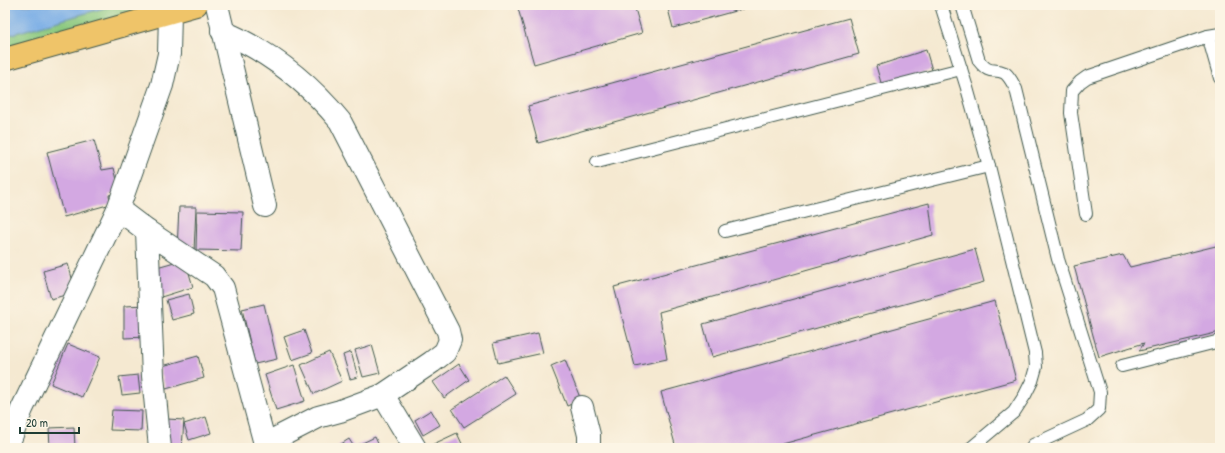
<svg xmlns="http://www.w3.org/2000/svg" width="1225" height="453" font-family="'Patrick Hand',sans-serif">
  <style>
    .green { fill: #88c77d; stroke: #548258 }
    .water { fill: #79ade6; stroke: #4c758d }
    .building { fill: #d3a8e2 }
    .lines { fill: none; stroke-linecap: round; stroke-linejoin: round }
    .service-casing { stroke: #3f574c; stroke-width: 14 }
    .minor-casing { stroke: #3f574c; stroke-width: 24 }
    .primary-casing { stroke: #3f574c; stroke-width: 24 }
    .service { stroke: #fff; stroke-width: 12 }
    .minor { stroke: #fff; stroke-width: 22 }
    .primary { stroke: #efc469; stroke-width: 22 }
  </style>
  <rect width="100%" height="100%" fill="#fcf5e5"/>
  <filter id="ink" filterUnits="userSpaceOnUse"><feTurbulence type="fractalNoise" baseFrequency=".025" numOctaves="2"/><feDisplacementMap in="SourceGraphic" scale="8" xChannelSelector="R" yChannelSelector="G"/><feConvolveMatrix kernelMatrix="1 2 1 2 8 2 1 2 1" color-interpolation-filters="sRGB"/></filter>
  <filter id="wash" filterUnits="userSpaceOnUse"><feTurbulence type="fractalNoise" baseFrequency=".012" numOctaves="4" result="noise"/><feDisplacementMap in="SourceGraphic" scale="16" xChannelSelector="R" yChannelSelector="G"/><feGaussianBlur stdDeviation="0.9" result="paint"/><feColorMatrix in="noise" values="0 0 0 0 0 0 0 0 0 0 0 0 0 0 0 0 0 1.4 0 .05"/><feComposite in="paint" operator="in"/></filter>
  <g filter="url(#wash)">
    <rect width="100%" height="100%" fill="#f5e9d1"/>
    <polygon class="green" points="115,5 194,5 5,60 5,36"/>
    <polygon class="water" points="5,5 115,5 5,36"/>
    <g id="blocks">
      <g class="building">
        <polygon points="517,5 634,5 642,33 534,64"/>
        <polygon points="667,5 757,5 673,28"/>
        <polygon points="849,18 859,54 538,143 528,106"/>
        <polygon points="926,50 932,70 882,86 876,66"/>
        <polygon points="94,140 102,170 114,168 120,192 109,195 111,204 64,217 47,152"/>
        <polygon points="929,203 933,235 659,312 667,359 635,366 614,287"/>
        <polygon points="179,207 196,207 194,251 177,250"/>
        <polygon points="197,211 243,212 241,251 196,250"/>
        <polygon points="1220,245 1220,332 1139,351 1144,343 1099,357 1074,266 1123,255 1130,267"/>
        <polygon points="975,249 984,282 712,357 703,324"/>
        <polygon points="185,259 193,287 158,298 150,269"/>
        <polygon points="68,264 76,292 51,299 43,271"/>
        <polygon points="189,294 194,314 172,320 166,300"/>
        <polygon points="995,301 1016,380 768,448 676,448 661,392"/>
        <polygon points="264,304 277,359 255,364 242,309"/>
        <polygon points="147,305 147,337 124,338 124,306"/>
        <polygon points="304,330 312,353 292,360 284,337"/>
        <polygon points="538,333 543,353 498,363 493,343"/>
        <polygon points="68,344 100,357 82,397 51,384"/>
        <polygon points="372,345 380,373 363,377 355,350"/>
        <polygon points="329,352 342,381 314,394 301,365"/>
        <polygon points="351,352 358,377 350,379 343,355"/>
        <polygon points="198,356 204,378 166,389 159,367"/>
        <polygon points="565,360 581,400 567,406 551,366"/>
        <polygon points="459,364 469,380 444,398 433,382"/>
        <polygon points="294,365 305,401 276,410 265,375"/>
        <polygon points="138,375 140,393 122,395 119,377"/>
        <polygon points="504,375 516,394 464,427 452,409"/>
        <polygon points="112,410 142,411 141,431 110,430"/>
        <polygon points="431,410 440,425 423,435 415,420"/>
        <polygon points="206,417 211,433 189,440 184,424"/>
        <polygon points="167,419 184,420 182,448 164,448"/>
        <polygon points="74,427 75,448 50,448 49,428"/>
        <polygon points="457,433 464,448 425,448"/>
        <polygon points="375,437 380,448 339,448 338,446 349,439 354,447"/>
      </g>
    </g>
  </g>
  <g filter="url(#ink)">
    <use href="#blocks" fill-opacity="0" stroke="#3f574c" stroke-width="1"/>
    <g class="lines">
      <g class="service-casing">
        <g id="service">
          <polyline points="941,5 967,88 989,166 1035,353 1036,367 1032,381 1025,395 1014,412 971,448"/>
          <path d="M962,5l17,56c12,15 14,6 26,12 5,4 8,11 11,16l42,170 42,133 -1,17 -12,11 -54,25 -1,3"/>
          <polyline points="1208,36 1220,78"/>
          <polyline points="597,162 961,69"/>
          <polyline points="1086,214 1071,113 1072,91 1080,82 1087,77 1208,36 1220,34"/>
          <polyline points="725,231 989,166"/>
          <polyline points="1122,366 1220,341"/>
        </g>
      </g>
      <g class="minor-casing">
        <g id="minor">
          <polyline points="217,5 265,206"/>
          <path d="M222,31c46,20 86,51 118,90l108,210 2,9 -5,12 -13,10 -49,33 -43,16 -22,6 -53,27"/>
          <polyline points="118,209 147,231 214,276 223,288 265,444 264,448"/>
          <polyline points="147,231 153,376 160,448"/>
          <polyline points="383,395 415,448"/>
          <polyline points="582,407 589,435 589,448"/>
          <polyline points="8,448 8,445 22,409 118,209 162,85 169,54 170,13"/>
        </g>
      </g>
      <g class="primary-casing">
        <polyline id="primary" points="5,59 196,5"/>
      </g>
      <use href="#service" class="service"/>
      <use href="#minor" class="minor"/>
      <use href="#primary" class="primary"/>
    </g>
  </g>
  <rect width="1225" height="453" fill="none" stroke="#fcf5e5" stroke-width="20"/>
  <path d="M20 427v6h59v-6" fill="none" stroke="#1f3d34" stroke-width="2"/>
  <text x="26" y="427" font-size="12" fill="#1f3d34" stroke="#fcf5e5" stroke-width="3" paint-order="stroke">20 m</text>
</svg>
